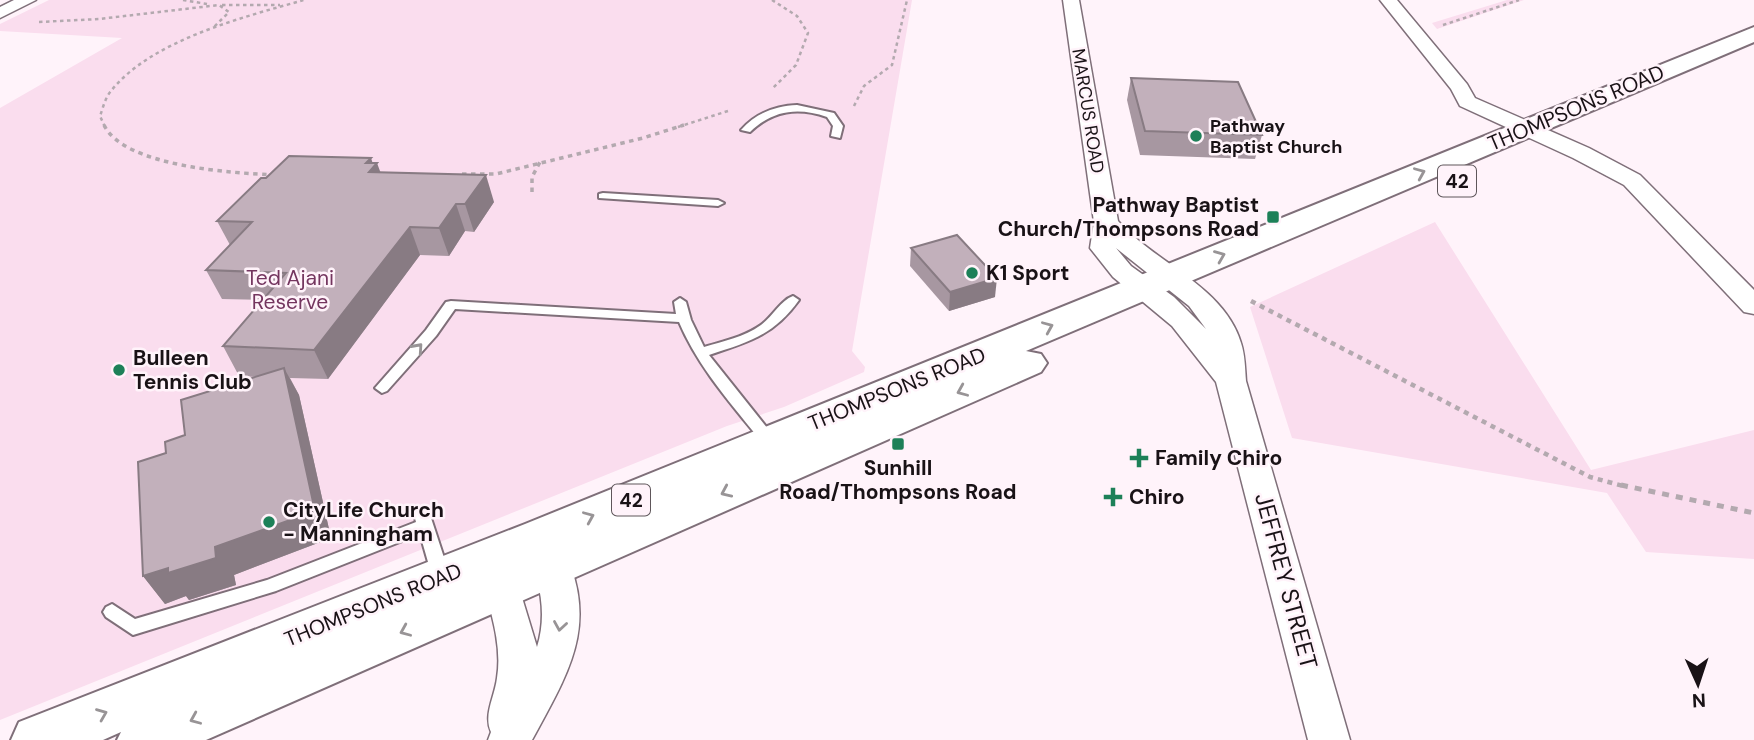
<svg xmlns="http://www.w3.org/2000/svg" width="1754" height="740" font-family="'DM Sans',sans-serif">
  <style>
    .green { fill: #faddee }
    .lines { fill: none; stroke-linecap: round; stroke-linejoin: round }
    .lane-casing { stroke: #7f6f79; stroke-width: 4 }
    .street-casing { stroke: #7f6f79; stroke-width: 3 }
    .primary-casing { stroke: #7f6f79; stroke-width: 4 }
    .path-far3 { stroke: #b3a9af; stroke-width: 2.5; stroke-dasharray: 3.5 3.5; stroke-linecap: butt }
    .path-far2 { stroke: #b3a9af; stroke-width: 3.5; stroke-dasharray: 4.5 4.5; stroke-linecap: butt }
    .path-far1 { stroke: #b3a9af; stroke-width: 4.5; stroke-dasharray: 5 5; stroke-linecap: butt }
    .path { stroke: #b3a9af; stroke-width: 5; stroke-dasharray: 7 7; stroke-linecap: butt }
    .lane { fill: #fff; fill-rule: evenodd }
    .street { fill: #fff; fill-rule: evenodd }
    .primary { fill: #fff; fill-rule: evenodd }
    .wall { fill: #a797a1 }
    .shaded-wall { fill: #887b83 }
    .building { fill: #c2b0bb; stroke: #887b83; stroke-width: 2 }
    .oneway { stroke: #989496 }
    .poi-dot { fill: #1d8058; stroke: #fff3fa; stroke-width: 2.5 }
    .labels { text-anchor: middle; stroke-width: 5; stroke-linejoin: round; paint-order: stroke }
    .far-street-label { font-size: 18px; fill: #191216; stroke: #fff3fa }
    .far-poi-label { font-size: 18px; font-weight: bold; fill: #191216; stroke: #fff3fa; text-anchor: start }
    .shield { fill: #fff3fa; stroke: #5e565a; stroke-width: 2 }
    .shield-label { font-size: 19px; font-weight: bold; fill: #191216 }
    .street-label { font-size: 21px; fill: #191216; stroke: #fff3fa }
    .poi-label { font-size: 21px; font-weight: bold; fill: #191216; stroke: #fff3fa; text-anchor: start }
    .park-label { font-size: 21px; fill: #74355f; stroke: #fff3fa }
    .near-street-label { font-size: 24px; fill: #191216; stroke: #fff3fa }
  </style>
  <rect width="100%" height="100%" fill="#fff3fa"/>
  <g class="green">
    <polygon points="49,0 912,0 852,351 865,367 864,372 784,407 727,426 0,720 0,108 122,38 0,31 0,24"/>
    <polygon points="1507,0 1524,0 1437,29 1432,23"/>
    <polygon points="1435,222 1591,470 1754,430 1754,559 1646,552 1607,493 1292,438 1250,307"/>
  </g>
  <g class="lines">
    <g class="lane-casing">
      <g id="lane">
        <path d="M797,105l37,8 9,13 -3,12 -9,-2 2,-10 -6,-9c-29,-10 -54,-7 -77,15l-9,-2c15,-17 34,-24 56,-25z"/>
        <polygon points="603,193 718,200 724,203 718,206 599,198 599,194"/>
        <path d="M793,296l6,4c-25,35 -50,42 -90,55l67,84 3,4 -3,4h-10c-32,-40 -67,-78 -87,-125l-224,-13 -19,27 -49,55 -5,2 -7,-5 51,-58 20,-28 5,-1 225,13 -2,-12 6,-4 6,4 5,18 13,27c20,-6 40,-10 57,-22 11,-8 20,-25 32,-29z"/>
        <polygon points="422,509 428,511 430,515 450,576 447,581 441,583 435,581 432,576 420,534 276,591 133,635 106,617 103,612 106,607 112,604 135,619 267,580 416,522 414,515 416,511"/>
      </g>
    </g>
    <g class="street-casing">
      <g id="street">
        <polygon points="14,0 36,0 0,18 0,7"/>
        <path d="M1063,0h16l39,221c37,42 106,65 123,122 4,12 4,25 5,38l104,359h-42l-92,-358 -44,-56 -59,-49 -23,-29 4,-26zM1116,248l73,58 17,23 -32,-32 -43,-31z"/>
        <polygon points="1380,0 1397,0 1467,84 1475,98 1589,148 1640,175 1754,290 1754,314 1744,312 1624,185 1573,158 1460,106 1451,89"/>
        <path d="M545,533l13,4c43,83 15,128 -26,203h-44l3,-8c-8,-17 4,-36 6,-54 6,-36 -9,-74 -18,-109l5,-11 13,-4 13,4 27,89c11,-35 2,-66 -10,-100l5,-10z"/>
      </g>
    </g>
    <g class="primary-casing">
      <polygon id="primary" points="1754,27 1754,42 1026,351 1041,354 1047,363 1041,372 206,740 117,740 121,732 103,740 11,740 19,722 525,524"/>
    </g>
    <g class="path-far3">
      <polyline points="183,0 207,4"/>
      <polyline points="772,0 797,16 808,33 796,65 773,88"/>
      <polyline points="222,5 280,5"/>
      <polyline points="39,22 99,19 219,5 229,12 214,27"/>
      <polyline points="1443,25 1519,0"/>
      <polyline points="854,106 864,86 892,65 907,0"/>
      <path d="M105,127l-5,-11c3,-8 5,-18 11,-25 40,-51 133,-74 193,-91"/>
      <polyline points="678,127 731,110"/>
    </g>
    <g class="path-far2">
      <path d="M104,125c20,42 130,48 171,50"/>
      <polyline points="462,174 496,174 643,138 684,125"/>
      <polyline points="532,192 532,177 540,162"/>
    </g>
    <polyline class="path-far1" points="1251,301 1590,477 1627,487"/>
    <polyline class="path" points="1621,485 1754,513"/>
    <use href="#lane" class="lane"/>
    <use href="#street" class="street"/>
    <use href="#primary" class="primary"/>
  </g>
  <g class="wall">
    <polygon points="1131,78 1262,135 1255,159 1140,155 1127,100"/>
    <polygon points="373,163 381,173 494,202 474,232 465,231 449,256 420,255 328,379 290,378 299,395 331,538 234,575 236,585 189,600 186,596 165,604 143,576 166,453 185,435 257,377 239,376 223,346 262,300 222,299 206,270 230,245 217,221 266,178"/>
    <polygon points="911,248 995,297 949,311 910,266"/>
  </g>
  <g class="shaded-wall">
    <polygon points="371,158 374,167 377,163 387,190 380,199 366,163"/>
    <polygon points="486,175 494,202 474,232 465,204"/>
    <polygon points="456,204 465,231 449,256 439,228"/>
    <polygon points="410,227 420,255 328,379 314,350"/>
    <polygon points="997,278 995,297 949,311 950,292"/>
    <polygon points="284,368 299,395 331,538 234,575 236,585 189,600 186,596 165,604 143,576 215,547"/>
  </g>
  <g class="building">
    <polygon points="1131,78 1238,82 1262,135 1145,131"/>
    <polygon points="289,156 371,158 366,163 377,163 369,172 486,175 465,204 456,204 439,228 410,227 314,350 223,346 286,273 206,270 252,222 217,221 261,178 266,178"/>
    <polygon points="957,235 997,278 950,292 911,248"/>
    <polygon points="284,368 315,511 215,547 216,558 168,573 168,568 143,576 138,462 166,453 165,442 185,435 181,400"/>
  </g>
  <defs><path id="oneway-chevron" d="M-2-3.5L2.5 0L-2 3.5" fill="none" stroke-width="1.6" stroke-linecap="round" stroke-linejoin="round" transform="scale(1.75)"/></defs>
  <g class="oneway">
    <use href="#oneway-chevron" transform="translate(1420 173) rotate(-23)"/>
    <use href="#oneway-chevron" transform="translate(1220 256) rotate(-22)"/>
    <use href="#oneway-chevron" transform="translate(1048 327) rotate(-23)"/>
    <use href="#oneway-chevron" transform="translate(418 348) rotate(-48)"/>
    <use href="#oneway-chevron" transform="translate(962 391) rotate(157)"/>
    <use href="#oneway-chevron" transform="translate(726 492) rotate(156)"/>
    <use href="#oneway-chevron" transform="translate(589 517) rotate(-23)"/>
    <use href="#oneway-chevron" transform="translate(560 626) rotate(99)"/>
    <use href="#oneway-chevron" transform="translate(405 631) rotate(157)"/>
    <use href="#oneway-chevron" transform="translate(102 714) rotate(-22)"/>
    <use href="#oneway-chevron" transform="translate(195 719) rotate(157)"/>
  </g>
  <g class="poi-dot">
    <circle cx="1196" cy="136" r="7"/>
    <rect x="1266" y="210" width="14" height="14" rx="3.5"/>
    <circle cx="972" cy="273" r="7"/>
    <circle cx="119" cy="370" r="7"/>
    <rect x="891" y="437" width="14" height="14" rx="3.5"/>
    <path d="M1135.5 447.5h7v7h7v7h-7v7h-7v-7h-7v-7h7z"/>
    <path d="M1109.5 486.5h7v7h7v7h-7v7h-7v-7h-7v-7h7z"/>
    <circle cx="269" cy="522" r="7"/>
  </g>
  <g class="labels">
    <g class="far-street-label">
      <text transform="translate(1088 111) rotate(81)" y="6">MARCUS ROAD</text>
    </g>
    <g class="far-poi-label">
      <text x="1210" y="132">Pathway<tspan x="1210" dy="21">Baptist Church</tspan></text>
    </g>
    <g class="shield">
      <rect x="1438" y="165.5" width="38" height="31" rx="5"/>
      <rect x="612" y="484.5" width="38" height="31" rx="5"/>
    </g>
    <g class="shield-label">
      <text x="1457" y="188">42</text>
      <text x="631" y="507">42</text>
    </g>
    <g class="street-label">
      <text transform="translate(1576 108) rotate(-23)" y="7">THOMPSONS ROAD</text>
      <text transform="translate(897 389) rotate(-22)" y="7">THOMPSONS ROAD</text>
      <text transform="translate(373 605) rotate(-22)" y="7">THOMPSONS ROAD</text>
    </g>
    <g class="poi-label">
      <text x="1259" y="212" text-anchor="end">Pathway Baptist<tspan x="1259" dy="24">Church/Thompsons Road</tspan></text>
      <text x="986" y="280">K1 Sport</text>
      <text x="133" y="365">Bulleen<tspan x="133" dy="24">Tennis Club</tspan></text>
      <text x="1155" y="465">Family Chiro</text>
      <text x="898" y="475" text-anchor="middle">Sunhill<tspan x="898" dy="24">Road/Thompsons Road</tspan></text>
      <text x="1129" y="504">Chiro</text>
      <text x="283" y="517">CityLife Church<tspan x="283" dy="24">- Manningham</tspan></text>
    </g>
    <g class="park-label">
      <text x="290" y="285">Ted Ajani<tspan x="290" dy="24">Reserve</tspan></text>
    </g>
    <g class="near-street-label">
      <text transform="translate(1286 581) rotate(75)" y="8">JEFFREY STREET</text>
    </g>
  </g>
  <g transform="translate(1698 684) rotate(177)" stroke="#fff3fa" stroke-width="5" paint-order="stroke">
  <path d="M0-5L12 26L0 18L-12 26Z" fill="#191216"/>
  <text y="-10" font-size="19" font-weight="bold" text-anchor="middle" fill="#191216">N</text>
  </g>
</svg>
